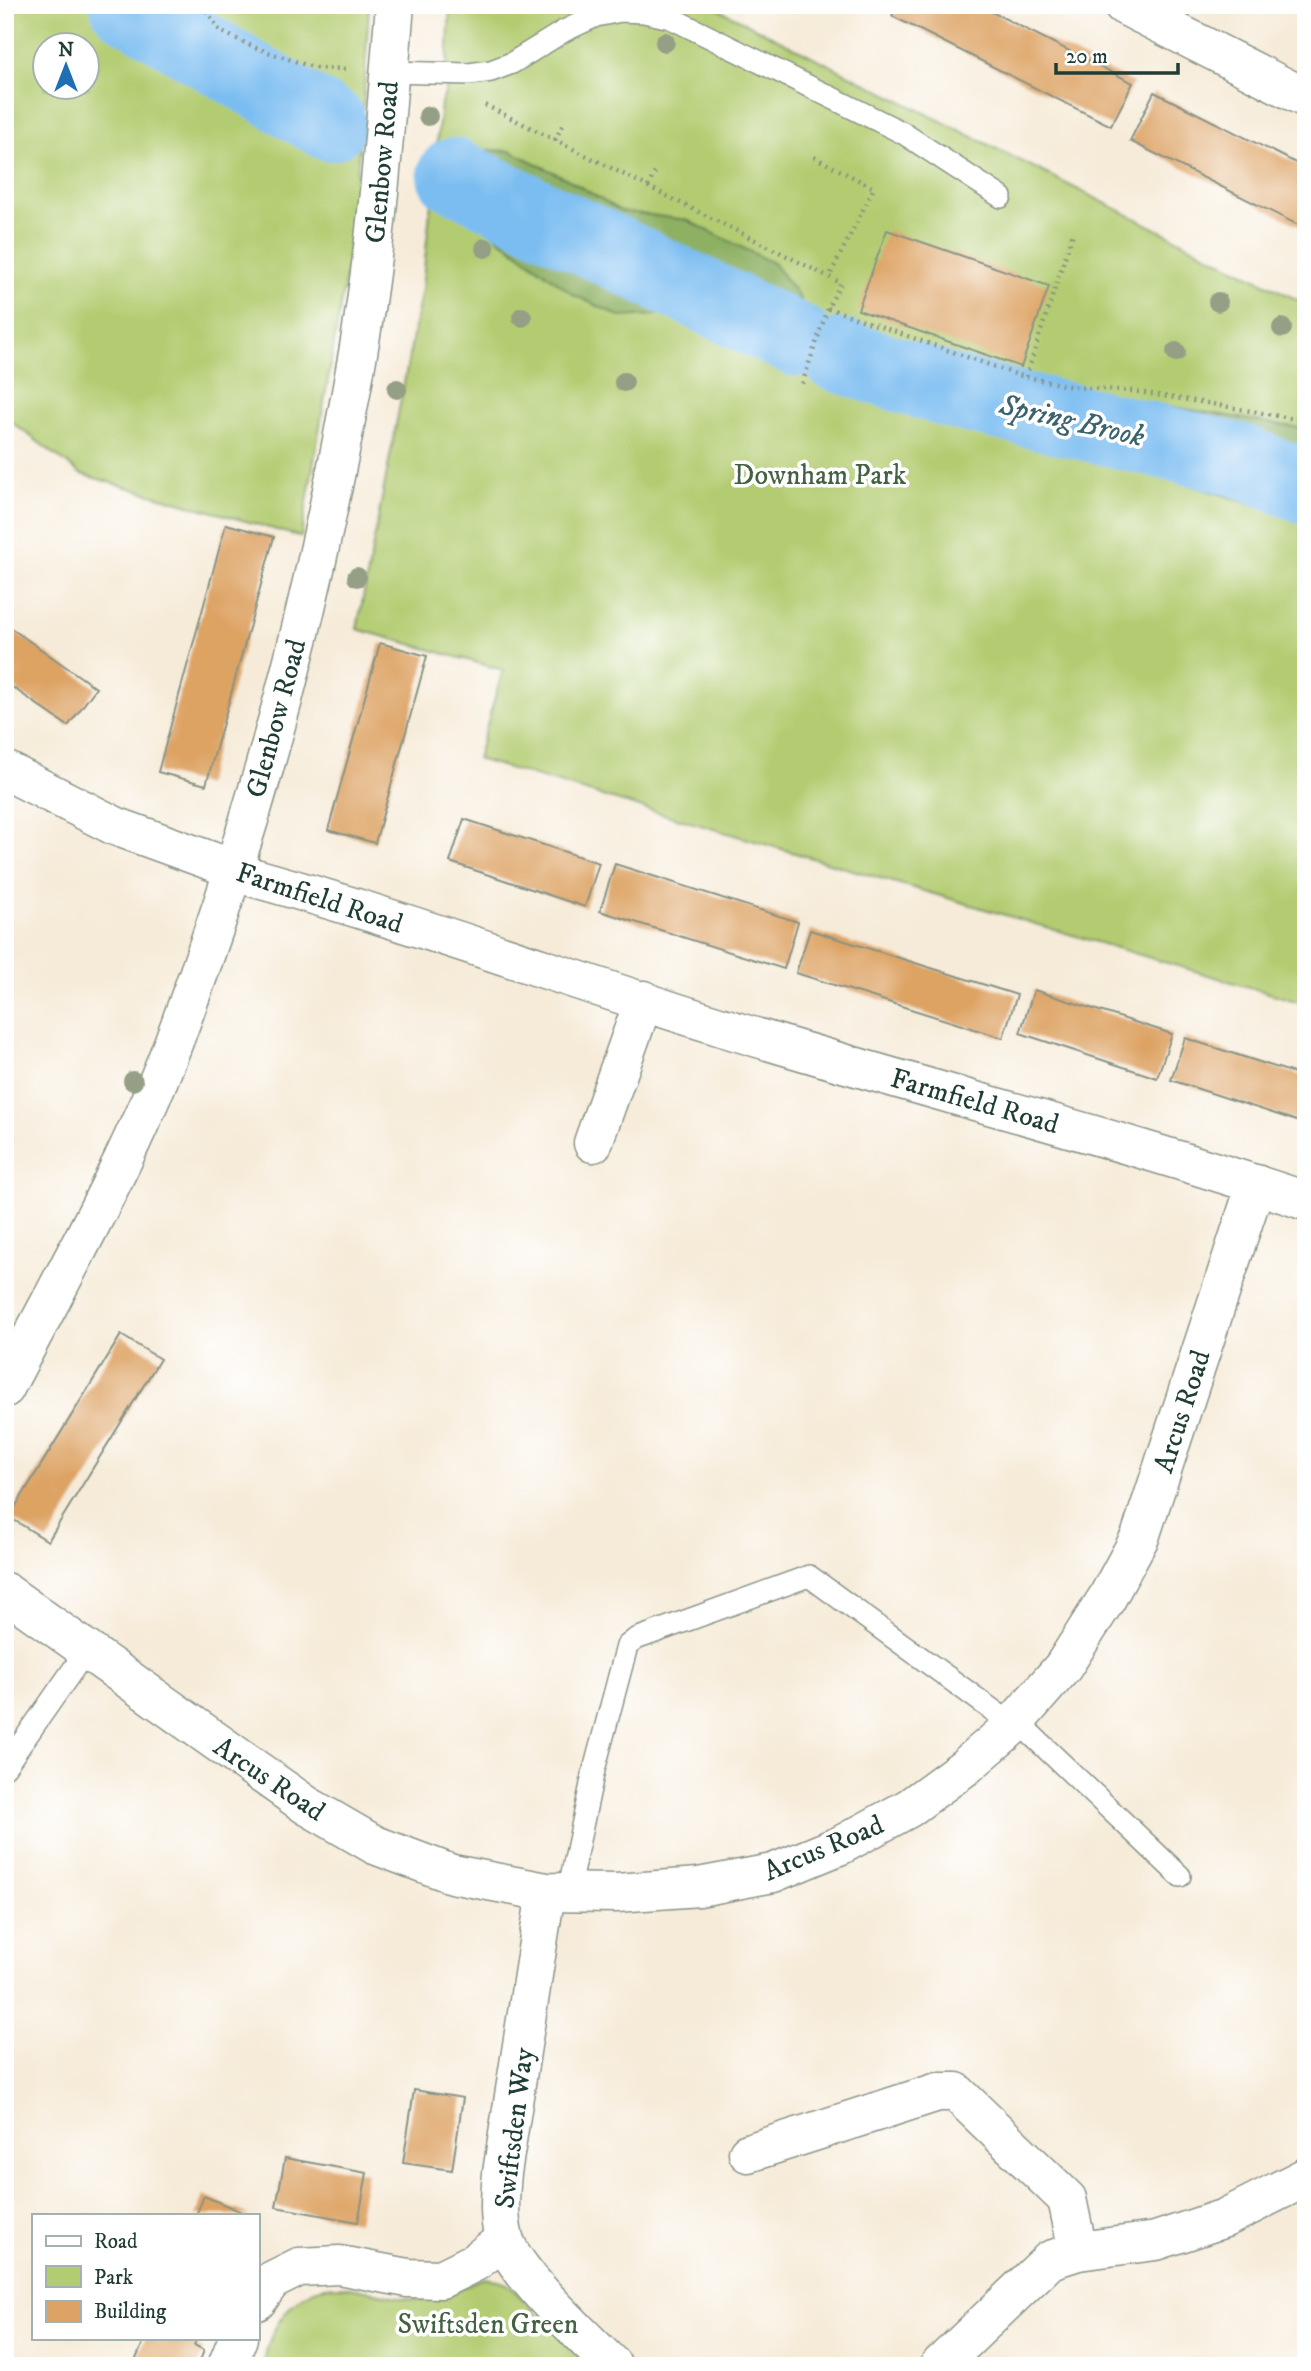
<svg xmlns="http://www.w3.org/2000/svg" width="1311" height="2371" font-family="'IM FELL DW Pica',serif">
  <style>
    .green { fill: #b3cc71; stroke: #698452; stroke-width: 2; fill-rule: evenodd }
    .forest { fill: #8eb063; stroke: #56764c; stroke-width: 2 }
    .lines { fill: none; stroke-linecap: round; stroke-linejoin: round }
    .river { stroke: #7cbdf1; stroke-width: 74 }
    .building { fill: #dda364 }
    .service-casing { stroke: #8a9486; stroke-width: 24 }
    .minor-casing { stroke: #8a9486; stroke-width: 41 }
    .path { stroke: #8a9486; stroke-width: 4.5; stroke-dasharray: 2 5; stroke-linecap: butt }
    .service { stroke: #fff; stroke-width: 21 }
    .minor { stroke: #fff; stroke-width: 38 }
    .tree { fill: #949f86 }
    .labels { text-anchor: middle; stroke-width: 7; stroke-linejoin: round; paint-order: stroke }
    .street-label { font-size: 28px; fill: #1f3d34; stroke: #fff }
    .park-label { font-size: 28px; fill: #446143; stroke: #fff }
    .water-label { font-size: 30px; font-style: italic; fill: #3b636d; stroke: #fff }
  </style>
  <rect width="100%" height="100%" fill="#fff"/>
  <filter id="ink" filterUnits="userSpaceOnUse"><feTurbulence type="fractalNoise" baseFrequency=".0143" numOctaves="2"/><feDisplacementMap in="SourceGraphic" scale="14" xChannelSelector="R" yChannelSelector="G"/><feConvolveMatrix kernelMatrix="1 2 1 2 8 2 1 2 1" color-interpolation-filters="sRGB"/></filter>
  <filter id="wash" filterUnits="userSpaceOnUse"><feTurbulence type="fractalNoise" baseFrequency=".00686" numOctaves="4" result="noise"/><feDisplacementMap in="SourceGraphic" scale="28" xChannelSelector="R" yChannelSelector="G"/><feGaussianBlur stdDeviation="1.57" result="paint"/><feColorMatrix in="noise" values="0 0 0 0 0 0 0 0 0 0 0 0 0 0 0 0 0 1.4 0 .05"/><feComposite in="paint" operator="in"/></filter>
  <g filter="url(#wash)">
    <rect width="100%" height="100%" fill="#f6ebd8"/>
    <g class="green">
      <path d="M5,5h364l-6,105 -14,146 -48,281 -220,-63 -76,-57zM46,46h42v42h-42z"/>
      <polygon points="450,5 710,5 1306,304 1306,1004 477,759 503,670 357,629 422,289 441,103 446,92"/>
      <path d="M485,2278l14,2 10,5 80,81h-325c4,-38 31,-81 74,-80 31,1 61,16 92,14 20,-2 35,-17 55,-22z"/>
    </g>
    <g class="forest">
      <polygon points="486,150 511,151 569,180 621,211 687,220 773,263 795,291 813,323 801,358 741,320 705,300 655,315 621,317 574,295 471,217 456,184 461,168"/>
      <polygon points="851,328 878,338 938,366 1026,387 1168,406 1306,429 1306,524 1297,518 1193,486 1123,455 1006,431 896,397 851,389 816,368 828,331"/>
    </g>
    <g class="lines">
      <g class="river">
        <polyline points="127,5 330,124"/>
        <polyline points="454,175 797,340"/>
        <polyline points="838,355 952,392 1239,460 1306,487"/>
      </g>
    </g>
    <g id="blocks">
      <g class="building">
        <polygon points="897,5 978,5 1133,83 1111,126 892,16"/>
        <polygon points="1154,92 1306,168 1306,229 1130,141"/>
        <polygon points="887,230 1049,286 1021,367 858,310"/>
        <polygon points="226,524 274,537 206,785 158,772"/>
        <polygon points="5,624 96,688 68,726 5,682"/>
        <polygon points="380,643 427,656 375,843 328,830"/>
        <polygon points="464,819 599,863 585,907 450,862"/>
        <polygon points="615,864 798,922 784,969 600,911"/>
        <polygon points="810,930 1017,995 1003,1038 796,973"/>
        <polygon points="1034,990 1172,1034 1157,1078 1020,1033"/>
        <polygon points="1185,1038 1306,1077 1306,1124 1171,1080"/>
        <polygon points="121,1335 160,1359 48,1541 9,1517"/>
        <polygon points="414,2090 463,2098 452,2170 403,2163"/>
        <polygon points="285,2158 367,2173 358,2222 276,2207"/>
        <polygon points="204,2196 249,2215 196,2215"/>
        <polygon points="145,2338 197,2338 194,2345 204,2350 198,2366 133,2366"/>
      </g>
    </g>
  </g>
  <g filter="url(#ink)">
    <use href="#blocks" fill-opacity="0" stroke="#8a9486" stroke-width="2"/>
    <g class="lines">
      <g class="service-casing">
        <g id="service">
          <polyline points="389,72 469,74 491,71 512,63 564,31 596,16 621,11 644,12 671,18 903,133 1001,197"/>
          <polyline points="1017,1721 1180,1876"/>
          <polyline points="5,1767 86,1651"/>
          <polyline points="568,1892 594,1770 627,1646 636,1639 809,1576 1013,1725"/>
        </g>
      </g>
      <g class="minor-casing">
        <g id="minor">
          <polyline points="1123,5 1306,98"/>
          <path d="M5,770l110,56 102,37 16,9c165,45 326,104 489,155 194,60 391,109 584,174"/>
          <polyline points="593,1143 644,1000"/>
          <path d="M5,1388c59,-114 124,-227 169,-347 84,-222 144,-455 184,-688 20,-115 27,-232 37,-348"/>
          <polyline points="5,1592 306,1805 375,1845 452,1874 546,1892 616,1893 699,1887 773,1873 841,1845 909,1808 965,1767 1009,1729 1063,1667 1107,1598 1140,1537 1256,1184"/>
          <path d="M546,1892l-44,281c-2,22 -4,44 2,65 9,34 82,101 109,128"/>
          <polyline points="748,2153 938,2092 956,2092 1067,2199 1078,2251"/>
          <polyline points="257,2301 271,2281 299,2267 339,2265 408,2278 441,2279 475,2262 504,2240"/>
          <polyline points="227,2366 238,2338"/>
          <polyline points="939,2366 1050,2260 1078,2251 1156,2241 1225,2218 1306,2177"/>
        </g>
      </g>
      <g class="path">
        <polyline points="203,5 220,31 256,48 315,68 349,69"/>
        <polyline points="485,105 841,283 828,308 802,384"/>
        <polyline points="555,140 564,122"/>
        <polyline points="814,157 874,188 829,277"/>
        <polyline points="648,187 656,170"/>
        <polyline points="828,308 1018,375 1073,387 1132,391 1207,403 1306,421"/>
        <polyline points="1026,377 1073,233"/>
      </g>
      <use href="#service" class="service"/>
      <use href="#minor" class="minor"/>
    </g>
    <g class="tree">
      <circle cx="665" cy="42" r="10"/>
      <circle cx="428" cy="116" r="10"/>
      <circle cx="485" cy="248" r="10"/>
      <circle cx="1218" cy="302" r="10"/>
      <circle cx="522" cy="317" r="10"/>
      <circle cx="1282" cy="328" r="10"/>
      <circle cx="1176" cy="352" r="10"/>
      <circle cx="624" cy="382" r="10"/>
      <circle cx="397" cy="389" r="10"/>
      <circle cx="357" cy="577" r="10"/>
      <circle cx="133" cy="1081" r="10"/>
    </g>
  </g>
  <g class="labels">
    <g class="street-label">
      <text transform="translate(381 162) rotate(-85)" y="10">Glenbow Road</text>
      <text transform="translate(275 718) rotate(-75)" y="10">Glenbow Road</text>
      <text transform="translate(320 897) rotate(18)" y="10">Farmfield Road</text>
      <text transform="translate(975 1100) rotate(16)" y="10">Farmfield Road</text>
      <text transform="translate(1181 1411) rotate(-72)" y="10">Arcus Road</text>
      <text transform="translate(270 1778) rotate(34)" y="10">Arcus Road</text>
      <text transform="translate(823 1847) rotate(-23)" y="10">Arcus Road</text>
      <text transform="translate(513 2128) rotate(-83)" y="10">Swiftsden Way</text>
    </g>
    <g class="park-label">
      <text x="820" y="484">Downham Park</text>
      <text x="488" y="2333">Swiftsden Green</text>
    </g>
    <g class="water-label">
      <text transform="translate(1072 420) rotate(13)" y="10">Spring Brook</text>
    </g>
  </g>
  <rect width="1311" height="2371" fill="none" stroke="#fff" stroke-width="28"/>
  <rect x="32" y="2214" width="228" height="126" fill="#ffffff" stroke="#a5b1ae" stroke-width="2"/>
  <rect x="46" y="2236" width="35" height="10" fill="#ffffff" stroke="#a5b1ae" stroke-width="2"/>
  <text x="94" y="2248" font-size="21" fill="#1f3d34">Road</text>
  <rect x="46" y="2266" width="35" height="21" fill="#b3cc71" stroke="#a5b1ae" stroke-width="2"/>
  <text x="94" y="2284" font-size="21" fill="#1f3d34">Park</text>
  <rect x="46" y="2301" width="35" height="21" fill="#dda364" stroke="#a5b1ae" stroke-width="2"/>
  <text x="94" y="2318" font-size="21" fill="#1f3d34">Building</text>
  <g transform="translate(66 66)"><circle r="33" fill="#ffffff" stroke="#a5b1ae" stroke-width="2"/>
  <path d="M0-5L12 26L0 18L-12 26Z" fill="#1f6fb2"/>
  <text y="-10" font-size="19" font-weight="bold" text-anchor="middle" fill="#1f3d34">N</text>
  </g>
  <path d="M1056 63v10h122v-10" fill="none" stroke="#1f3d34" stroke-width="3.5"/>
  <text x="1066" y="63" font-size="21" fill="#1f3d34" stroke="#ffffff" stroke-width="5" paint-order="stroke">20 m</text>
</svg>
